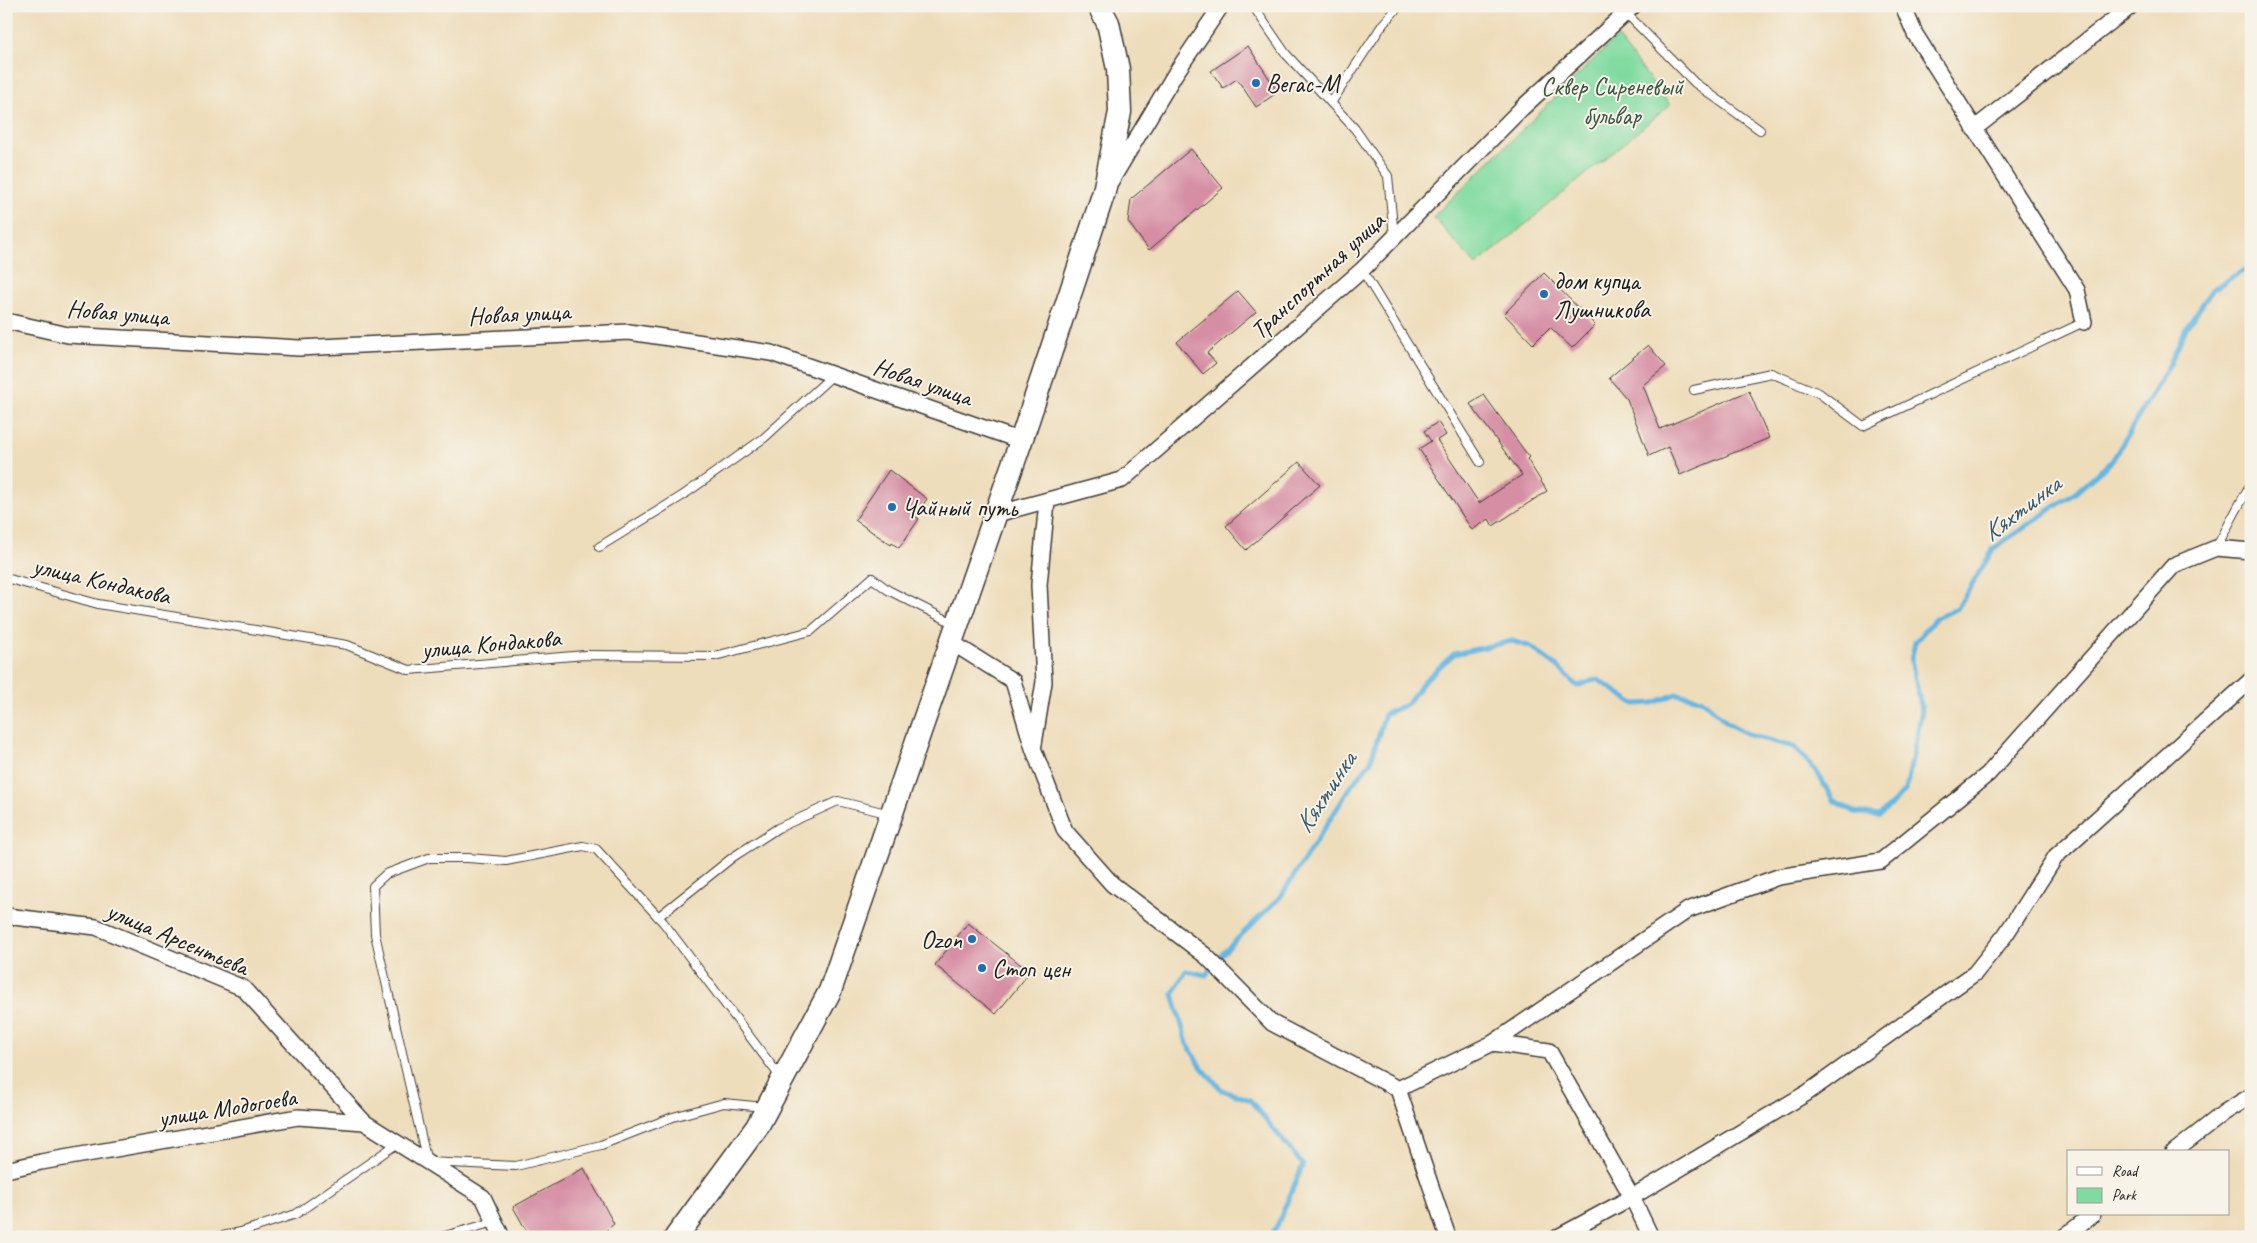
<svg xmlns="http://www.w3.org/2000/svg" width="2257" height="1243" font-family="Caveat,sans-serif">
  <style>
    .green { fill: #81dba1; stroke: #4e7c5e }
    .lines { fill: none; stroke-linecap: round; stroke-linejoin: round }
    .stream { stroke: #65b6e0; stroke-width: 5 }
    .building { fill: #d68ea4 }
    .lane-casing { stroke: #3c3934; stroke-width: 10 }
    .street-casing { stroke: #3c3934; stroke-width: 18 }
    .primary-casing { stroke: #3c3934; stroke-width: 25 }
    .lane { stroke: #fff; stroke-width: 8 }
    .street { stroke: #fff; stroke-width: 15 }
    .primary { stroke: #fff; stroke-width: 22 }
    .poi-dot { fill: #1f6fb2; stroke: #f7f3e8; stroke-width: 2 }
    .labels { text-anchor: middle; stroke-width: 4; stroke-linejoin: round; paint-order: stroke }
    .poi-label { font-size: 25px; fill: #1c1c1c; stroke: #f7f3e8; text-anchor: start }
    .park-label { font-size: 25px; fill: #3a5544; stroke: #f7f3e8 }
    .street-label { font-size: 25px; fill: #1c1c1c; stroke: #f7f3e8 }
    .water-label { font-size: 26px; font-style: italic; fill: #395a6a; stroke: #f7f3e8 }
  </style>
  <rect width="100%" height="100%" fill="#f7f3e8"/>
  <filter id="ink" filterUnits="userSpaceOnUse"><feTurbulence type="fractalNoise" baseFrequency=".02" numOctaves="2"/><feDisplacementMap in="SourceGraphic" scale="10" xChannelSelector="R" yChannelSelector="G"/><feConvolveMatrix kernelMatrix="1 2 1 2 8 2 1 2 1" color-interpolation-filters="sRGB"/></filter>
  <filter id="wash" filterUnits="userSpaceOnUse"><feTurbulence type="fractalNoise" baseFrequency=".0096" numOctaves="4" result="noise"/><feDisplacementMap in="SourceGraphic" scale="20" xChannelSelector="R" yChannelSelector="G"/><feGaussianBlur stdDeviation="1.12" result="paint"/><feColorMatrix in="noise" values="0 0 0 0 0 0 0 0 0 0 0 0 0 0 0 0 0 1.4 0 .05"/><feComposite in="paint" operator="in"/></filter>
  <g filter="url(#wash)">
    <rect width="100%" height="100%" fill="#edb"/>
    <polygon class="green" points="1617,37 1670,105 1476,265 1433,217"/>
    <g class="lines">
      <g class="stream">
        <polyline points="1221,955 1281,896 1352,785 1370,763 1385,714 1407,704 1424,681 1454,654 1512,641 1531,647 1560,669 1577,686 1597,679 1635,704 1653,703 1676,694 1701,699 1729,724 1752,736 1794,747 1817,772 1833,800 1854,812 1879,816 1906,790 1922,710 1911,660 1915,642 1936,618 1957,609 1994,548 2075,493 2112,461 2171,362 2186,328 2213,289 2251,266"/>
        <polyline points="1213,965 1206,975 1186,971 1173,994 1187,1044 1202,1068 1222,1090 1250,1100 1303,1165 1276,1228 1270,1237"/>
      </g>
    </g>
    <g id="blocks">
      <g class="building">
        <polygon points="1248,46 1278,92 1256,107 1237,79 1223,88 1211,71"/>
        <polygon points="1191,149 1223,188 1149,250 1128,222 1131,199"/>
        <polygon points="1544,273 1595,325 1572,348 1550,327 1533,344 1504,314"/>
        <polygon points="1238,291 1256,312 1207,353 1216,363 1203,374 1177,342"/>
        <polygon points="1648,345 1666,366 1643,385 1660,429 1749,391 1769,438 1680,475 1668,447 1649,456 1627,399 1609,378"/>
        <polygon points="1484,395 1529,457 1527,459 1547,491 1493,526 1489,519 1472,530 1419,449 1431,441 1424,431 1438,422 1446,435 1437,440 1479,503 1522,475 1470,404"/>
        <polygon points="1299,462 1320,485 1246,550 1226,526"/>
        <polygon points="889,470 927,499 915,516 919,519 899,548 892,543 891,545 855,520"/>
        <polygon points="968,923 1030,972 996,1014 935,965"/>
        <polygon points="584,1168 614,1224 598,1237 530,1237 513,1207"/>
      </g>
    </g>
  </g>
  <g filter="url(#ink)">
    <use href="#blocks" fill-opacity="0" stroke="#3c3934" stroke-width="1"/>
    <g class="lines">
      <g class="lane-casing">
        <g id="lane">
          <polyline points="1253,6 1286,54 1355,129 1388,176 1394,236"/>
          <polyline points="1619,6 1695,83 1760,130"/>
          <polyline points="1331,103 1383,24 1399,6"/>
          <polyline points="1362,270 1480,462"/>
          <polyline points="1694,390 1771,373 1819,393 1863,426 2084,322"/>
          <polyline points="599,547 682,496 764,438 833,375"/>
          <polyline points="2216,548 2251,483"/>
          <polyline points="6,578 98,604 347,645 409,670 585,655 715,656 811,631 872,578 888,590 955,624"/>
          <polyline points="658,917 733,857 778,828 838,801 890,814"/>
          <polyline points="764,1107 724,1103 673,1117 601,1145 516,1166 427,1162 375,934 373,886 386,874 429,858 468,858 506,861 583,846 596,849 663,922 781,1078"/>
          <polyline points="218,1237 241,1232 296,1214 398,1143"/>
          <polyline points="441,1237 494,1222"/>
        </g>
      </g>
      <g class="street-casing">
        <g id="street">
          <polyline points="1903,6 1915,34 2077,290 2084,322"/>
          <polyline points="1974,129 2131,6"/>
          <polyline points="1111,181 1175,74 1221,6"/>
          <polyline points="6,321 68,335 299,348 629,332 771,353 1021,441"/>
          <polyline points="993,515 1122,480 1362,270 1522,108 1633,6"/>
          <polyline points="951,642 1013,681 1033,748 1065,831 1112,884 1206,956 1272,1023 1398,1089 1448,1237"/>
          <polyline points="1034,744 1044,682 1039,585 1047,501"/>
          <polyline points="6,916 96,927 243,988 364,1122"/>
          <polyline points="1493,1043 1549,1051 1632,1197 1651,1237"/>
          <polyline points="1398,1089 1493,1043 1688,910 1778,877 1881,861 1988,774 2174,565 2216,548 2251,551"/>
          <polyline points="2174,1152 2225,1112 2251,1096"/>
          <polyline points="6,1170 41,1162 298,1117 364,1122 483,1197 502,1237"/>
          <polyline points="1558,1237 1632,1197 1807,1093 1975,973 2006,934 2056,856 2251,680"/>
          <polyline points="2064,1237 2093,1214"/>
        </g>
      </g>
      <g class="primary-casing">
        <polyline id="primary" points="676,1237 757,1127 830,991 1021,441 1104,192 1120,112 1118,69 1108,23 1099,6"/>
      </g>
      <use href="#lane" class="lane"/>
      <use href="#street" class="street"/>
      <use href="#primary" class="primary"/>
    </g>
  </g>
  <g class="poi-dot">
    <circle cx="1256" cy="83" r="5"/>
    <circle cx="1544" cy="294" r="5"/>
    <circle cx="892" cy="507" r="5"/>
    <circle cx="972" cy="939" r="5"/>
    <circle cx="982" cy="968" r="5"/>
  </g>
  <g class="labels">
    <g class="poi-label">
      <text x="1266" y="92">Вегас-М</text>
      <text x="1554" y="289">дом купца<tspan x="1554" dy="29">Лушникова</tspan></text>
      <text x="902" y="516">Чайный путь</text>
      <text x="962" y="948" text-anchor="end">Ozon</text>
      <text x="992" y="977">Стоп цен</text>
    </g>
    <g class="park-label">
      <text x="1612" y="95">Сквер Сиреневый<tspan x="1612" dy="29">бульвар</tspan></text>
    </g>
    <g class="street-label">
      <text transform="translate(1317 275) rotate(-43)" y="9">Транспортная улица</text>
      <text transform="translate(118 312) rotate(5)" y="9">Новая улица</text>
      <text transform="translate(519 313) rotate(-3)" y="9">Новая улица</text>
      <text transform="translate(923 381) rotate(19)" y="9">Новая улица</text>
      <text transform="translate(102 580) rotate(13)" y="9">улица Кондакова</text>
      <text transform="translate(491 643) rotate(-5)" y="9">улица Кондакова</text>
      <text transform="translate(178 938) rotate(23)" y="9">улица Арсентьева</text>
      <text transform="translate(227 1107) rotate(-9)" y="9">улица Модогоева</text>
    </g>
    <g class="water-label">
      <text transform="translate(2021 508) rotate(-37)" y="9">Кяхтинка</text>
      <text transform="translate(1325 792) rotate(-57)" y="9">Кяхтинка</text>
    </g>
  </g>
  <rect width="2257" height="1243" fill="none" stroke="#f7f3e8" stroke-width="25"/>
  <rect x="2067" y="1150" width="162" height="65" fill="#f7f3e8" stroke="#9f9d96"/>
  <rect x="2077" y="1167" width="25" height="8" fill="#ffffff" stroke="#9f9d96"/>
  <text x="2112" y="1176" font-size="15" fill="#1c1c1c">Road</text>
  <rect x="2077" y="1188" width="25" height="15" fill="#81dba1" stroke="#9f9d96"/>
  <text x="2112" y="1200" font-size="15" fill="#1c1c1c">Park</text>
</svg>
